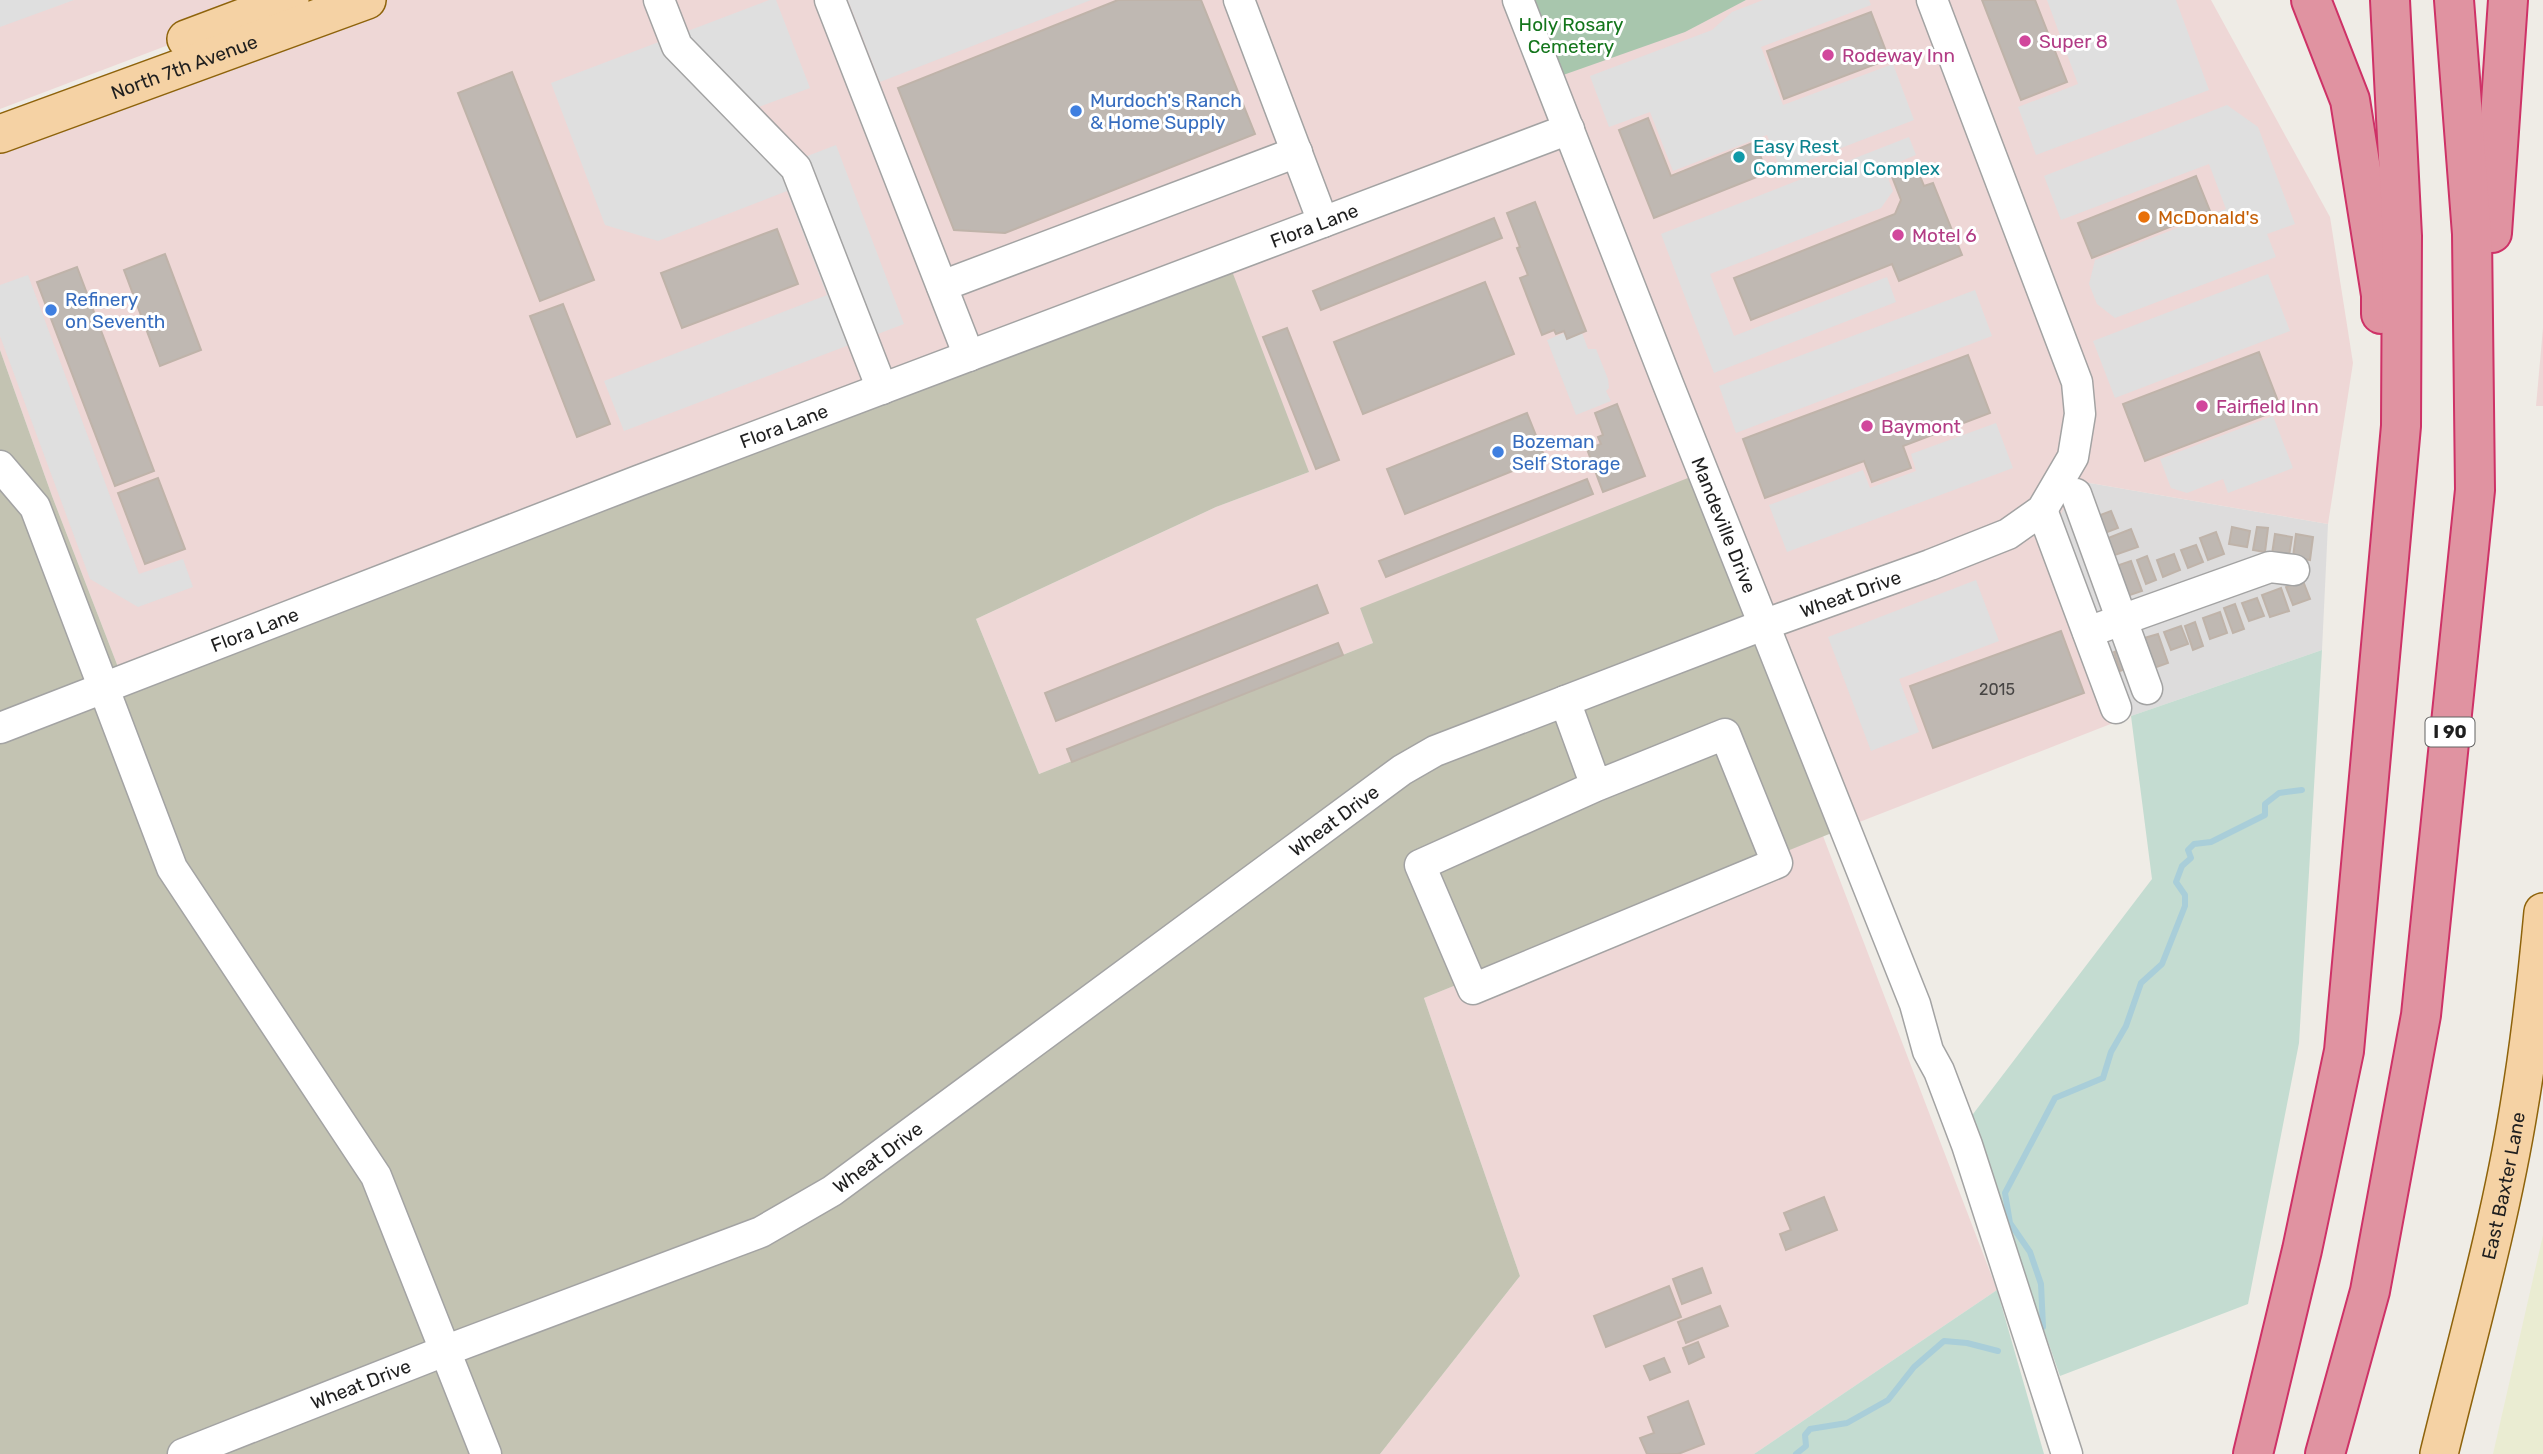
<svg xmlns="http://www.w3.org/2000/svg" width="2543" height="1454" font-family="Rubik,sans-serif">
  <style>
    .residential { fill: #dddcdc }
    .commercial { fill: #eed7d6 }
    .construction { fill: #c3c3b2 }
    .farmland { fill: #eaecd2 }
    .wetland { fill: #c4dcd1 }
    .cemetery { fill: #a8c6ad }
    .parking { fill: #dfdfdf }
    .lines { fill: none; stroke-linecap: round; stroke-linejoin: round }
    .stream { stroke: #a9ced9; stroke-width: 6 }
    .building { fill: #bfb8b2; stroke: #bfb3a9; stroke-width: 2 }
    .minor-casing { stroke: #a3a3a3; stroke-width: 33 }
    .major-casing { stroke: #8e630b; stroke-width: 40 }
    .highway-casing { stroke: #ce3267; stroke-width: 42 }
    .minor { stroke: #fff; stroke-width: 30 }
    .major { stroke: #f5d2a4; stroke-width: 37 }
    .highway { stroke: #e093a1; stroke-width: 38 }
    .hotel-dot { fill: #d1479c; stroke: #fff; stroke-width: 2.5 }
    .shop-dot { fill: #3f7fe0; stroke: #fff; stroke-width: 2.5 }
    .culture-dot { fill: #0f9aa8; stroke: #fff; stroke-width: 2.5 }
    .food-dot { fill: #e8710a; stroke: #fff; stroke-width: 2.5 }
    .labels { text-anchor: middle; stroke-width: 6; stroke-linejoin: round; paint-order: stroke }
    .number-label { font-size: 16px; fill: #474544 }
    .shield { fill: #fff; stroke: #626262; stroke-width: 2 }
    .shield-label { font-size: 18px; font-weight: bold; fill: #1f1f1f }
    .park-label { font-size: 19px; fill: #14761c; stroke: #fff }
    .hotel-label { font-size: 19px; fill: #b23c85; stroke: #fff; text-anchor: start }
    .street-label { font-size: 19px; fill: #1f1f1f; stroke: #fff }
    .shop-label { font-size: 19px; fill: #366cbe; stroke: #fff; text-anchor: start }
    .culture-label { font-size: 19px; fill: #0d838f; stroke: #fff; text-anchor: start }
    .food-label { font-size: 19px; fill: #c56008; stroke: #fff; text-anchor: start }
  </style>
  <rect width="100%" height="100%" fill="#efece6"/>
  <polygon class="residential" points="2078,481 2328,524 2322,650 2131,716 2058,518"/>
  <g class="commercial">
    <polygon points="0,0 287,0 0,109"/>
    <polygon points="365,0 1518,0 1737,4 1746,0 2211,0 2330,217 2353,363 2328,524 2078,481 2059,518 2131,716 1844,828 1361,608 1373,643 1039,774 976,619 1216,507 1309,472 118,667 52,496 0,350 0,134"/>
    <polygon points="2543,328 2543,406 2536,406"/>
    <polygon points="1823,836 1997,1290 1754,1454 1380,1454 1520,1276 1424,998"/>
  </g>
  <polygon class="construction" points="1227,258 1309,472 1216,507 976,619 1039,774 1373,643 1360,608 1703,472 1844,828 1424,998 1520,1276 1380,1454 0,1454 0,350 52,496 118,667"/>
  <polygon class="farmland" points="2543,1235 2543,1454 2493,1454"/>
  <g class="wetland">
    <polygon points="2322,650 2299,1043 2248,1304 2060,1376 1970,1118 2152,879 2131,716"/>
    <polygon points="1997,1290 2044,1454 1754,1454"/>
  </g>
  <polygon class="cemetery" points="1518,0 1746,0 1685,32 1549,80"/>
  <g class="parking">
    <polygon points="0,0 74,0 0,27"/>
    <polygon points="769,0 776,0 810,88 756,108 797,160 836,145 904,324 624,431 604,381 827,295 787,191 658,241 605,225 551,83"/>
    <polygon points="848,0 1091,0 880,82"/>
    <polygon points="1763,0 1869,0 1871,5 1761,47 1783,105 1893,64 1914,120 1781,171 1767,135 1673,171 1650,112 1609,127 1590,76 1712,30 1732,12"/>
    <polygon points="2047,0 2176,0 2209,90 2036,155 2018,107 2078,84"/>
    <polygon points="2227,105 2258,127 2295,224 2267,234 2276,257 2115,318 2097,304 2089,284 2095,260 2226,209 2209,164 2061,220 2044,176"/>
    <polygon points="1909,137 1916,155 1884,168 1893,191 1881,208 1710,274 1734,336 1887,277 1896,302 1714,373 1661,234"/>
    <polygon points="2268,274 2290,331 2115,398 2093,341"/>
    <polygon points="28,275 139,574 183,559 193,587 138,607 90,579 0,336 0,285"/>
    <polygon points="1975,290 1992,336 1736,433 1719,386"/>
    <polygon points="1564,333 1567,339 1582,333 1588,349 1596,349 1608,379 1609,388 1606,391 1611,401 1576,415 1547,340"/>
    <polygon points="2273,416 2293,468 2228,493 2223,479 2187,493 2171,488 2160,459"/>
    <polygon points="1996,423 2013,468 1787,552 1769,505 1863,470 1870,488 1916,471 1911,454"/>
    <polygon points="1976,580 1999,641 1899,679 1919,732 1871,751 1828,637"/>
  </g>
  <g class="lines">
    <g class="stream">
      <polyline points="2043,1327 2041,1284 2030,1252 2010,1223 2005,1193 2055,1098 2103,1078 2111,1052 2126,1026 2141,983 2162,964 2185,906 2185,895 2176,882 2182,866 2191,858 2188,850 2194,844 2211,842 2265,815 2265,804 2279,793 2302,790"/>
      <polyline points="1796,1454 1806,1446 1805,1435 1810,1429 1847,1423 1888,1400 1914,1367 1944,1341 1967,1343 1998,1351"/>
    </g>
  </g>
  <g class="building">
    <polygon points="1118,0 1201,0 1255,134 1005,233 954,230 898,88"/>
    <polygon points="1982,0 2035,0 2067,82 2021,100"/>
    <polygon points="1871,12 1889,59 1784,99 1767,51"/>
    <polygon points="512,72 594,280 540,301 458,93"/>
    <polygon points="1648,118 1671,176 1755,142 1767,173 1654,218 1619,130"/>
    <polygon points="1915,164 1924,186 1933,183 1962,255 1899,281 1892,264 1751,320 1734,278 1895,214 1901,200 1891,174"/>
    <polygon points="2196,176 2210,211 2092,258 2078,223"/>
    <polygon points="1535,202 1586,331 1567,339 1564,331 1556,334 1554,330 1542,335 1520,278 1528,275 1517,248 1520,247 1507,213"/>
    <polygon points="1494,218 1502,238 1321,310 1313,291"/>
    <polygon points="777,229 798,284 682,328 661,273"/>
    <polygon points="165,254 201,350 160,366 124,270"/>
    <polygon points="77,267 154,471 115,486 37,282"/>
    <polygon points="1485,282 1514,354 1363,414 1334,342"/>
    <polygon points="563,304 610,424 577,437 530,316"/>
    <polygon points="1287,328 1339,460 1316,469 1263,337"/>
    <polygon points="2259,352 2281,409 2145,461 2123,404"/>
    <polygon points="1968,355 1990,413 1903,446 1911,468 1872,482 1864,461 1765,498 1743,439"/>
    <polygon points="1617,404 1645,476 1603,492 1587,449 1601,444 1598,437 1603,435 1595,413"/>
    <polygon points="1527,413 1545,458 1405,514 1387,469"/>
    <polygon points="158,478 185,549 145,564 118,493"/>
    <polygon points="1587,479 1593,494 1386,577 1379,561"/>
    <polygon points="2111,511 2118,528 2102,534 2095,517"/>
    <polygon points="2232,527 2250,531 2247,547 2229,544"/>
    <polygon points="2257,527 2268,528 2265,552 2253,550"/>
    <polygon points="2131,529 2138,547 2109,557 2103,540"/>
    <polygon points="2216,532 2224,554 2208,560 2200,538"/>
    <polygon points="2275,534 2292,537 2289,556 2272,554"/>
    <polygon points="2296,534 2313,537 2310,560 2293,557"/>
    <polygon points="2196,545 2203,562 2188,568 2181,550"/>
    <polygon points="2174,554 2180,570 2163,577 2157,560"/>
    <polygon points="2147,556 2156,580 2146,584 2137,560"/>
    <polygon points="2131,561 2142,591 2124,597 2113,567"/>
    <polygon points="2303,581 2310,599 2293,605 2286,587"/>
    <polygon points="1317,585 1328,613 1056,721 1045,693"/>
    <polygon points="2281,588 2289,611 2270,617 2262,595"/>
    <polygon points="2257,598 2264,616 2249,621 2242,603"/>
    <polygon points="2235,604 2244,629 2233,633 2224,608"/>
    <polygon points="2220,612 2227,633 2210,639 2203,618"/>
    <polygon points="2195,622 2203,646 2193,650 2185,626"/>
    <polygon points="2181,626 2188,644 2171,650 2164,632"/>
    <polygon points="2061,631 2084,693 1933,748 1910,686"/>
    <polygon points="2158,634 2168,663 2151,669 2141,639"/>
    <polygon points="1338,643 1343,655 1072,762 1067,749"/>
    <polygon points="2127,647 2134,666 2120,671 2114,652"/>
    <polygon points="1824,1197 1837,1230 1786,1250 1780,1234 1791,1230 1784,1213"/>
    <polygon points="1702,1268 1711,1293 1682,1304 1673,1279"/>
    <polygon points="1669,1286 1681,1317 1606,1347 1594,1316"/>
    <polygon points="1720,1306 1728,1326 1686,1343 1678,1322"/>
    <polygon points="1698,1342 1704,1357 1689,1364 1683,1348"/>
    <polygon points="1664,1358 1670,1372 1650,1380 1644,1366"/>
    <polygon points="1688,1401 1704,1444 1678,1454 1647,1454 1640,1438 1654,1433 1648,1417"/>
  </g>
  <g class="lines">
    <g class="minor-casing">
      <g id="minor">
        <polyline points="659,0 677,46 796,168 882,389"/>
        <polyline points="830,0 969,356"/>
        <polyline points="1239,0 1323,222"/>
        <path id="s1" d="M1518,0l150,384 247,620 13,47 11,20 28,74 100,309"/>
        <polyline points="942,286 1297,152"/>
        <polyline points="0,466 35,507 172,868 376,1176 486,1454"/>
        <polyline points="2076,494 2147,689"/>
        <polyline points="2042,510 2116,708"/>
        <polyline points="2088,632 2270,567 2294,570"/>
        <polyline points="1565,701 1596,786 1725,734 1777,863 1473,989 1420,865 1596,786"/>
        <path id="s2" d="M0,728l638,-247 931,-352"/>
        <path id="s3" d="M183,1454l264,-104 314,-118 71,-41 570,-421 33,-19 328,-126 167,-60 78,-31 34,-24 31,-53 7,-43 -3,-32 -145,-382"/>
      </g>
    </g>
    <g class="major-casing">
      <g id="major">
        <polyline points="186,39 290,0"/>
        <path id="s4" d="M0,134l367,-134"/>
        <path id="s5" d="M2439,1454c28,-115 61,-230 80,-347 11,-65 18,-130 24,-195"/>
      </g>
    </g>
    <g class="highway-casing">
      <g id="highway">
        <polyline points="2311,0 2350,100 2381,295 2381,314"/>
        <polyline points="2492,233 2508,0"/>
        <polyline points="2253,1454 2302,1250 2344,1051 2401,426 2402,236 2390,0"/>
        <polyline points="2325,1454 2370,1291 2421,1015 2475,490 2472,234 2454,0"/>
      </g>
    </g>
    <use href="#minor" class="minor"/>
    <use href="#major" class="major"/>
    <use href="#highway" class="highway"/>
  </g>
  <g class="hotel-dot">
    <circle cx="2025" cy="41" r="7"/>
    <circle cx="1828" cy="55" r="7"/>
    <circle cx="1898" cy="235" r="7"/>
    <circle cx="2202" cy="406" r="7"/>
    <circle cx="1867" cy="426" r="7"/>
  </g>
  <g class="shop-dot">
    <circle cx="1076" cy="111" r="7"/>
    <circle cx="51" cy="310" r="7"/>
    <circle cx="1498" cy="452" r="7"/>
  </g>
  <circle class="culture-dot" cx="1739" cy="157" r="7"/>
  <circle class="food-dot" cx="2144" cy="217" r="7"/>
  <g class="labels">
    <g class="number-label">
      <text x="1997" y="695">2015</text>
    </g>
    <rect class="shield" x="2425.5" y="717.5" width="49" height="29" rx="5"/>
    <g class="shield-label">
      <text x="2450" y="738">I 90</text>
    </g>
    <g class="park-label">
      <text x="1571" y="31">Holy Rosary<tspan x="1571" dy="22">Cemetery</tspan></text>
    </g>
    <g class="hotel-label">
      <text x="2039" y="48">Super 8</text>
      <text x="1842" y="62">Rodeway Inn</text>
      <text x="1912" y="242">Motel 6</text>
      <text x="2216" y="413">Fairfield Inn</text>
      <text x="1881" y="433">Baymont</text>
    </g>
    <g class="street-label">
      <text dy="7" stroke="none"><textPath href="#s4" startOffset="196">North 7th Avenue</textPath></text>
      <text dy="7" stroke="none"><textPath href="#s2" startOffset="1407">Flora Lane</textPath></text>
      <text dy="7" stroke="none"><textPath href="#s2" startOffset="840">Flora Lane</textPath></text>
      <text dy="7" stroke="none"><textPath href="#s1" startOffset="564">Mandeville Drive</textPath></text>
      <text dy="7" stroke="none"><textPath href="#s3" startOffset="1892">Wheat Drive</textPath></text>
      <text dy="7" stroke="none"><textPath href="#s2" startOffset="273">Flora Lane</textPath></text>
      <text dy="7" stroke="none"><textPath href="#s3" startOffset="1325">Wheat Drive</textPath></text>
      <text dy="7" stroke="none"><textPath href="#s3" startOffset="758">Wheat Drive</textPath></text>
      <text dy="7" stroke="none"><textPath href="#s5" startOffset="276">East Baxter Lane</textPath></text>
      <text dy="7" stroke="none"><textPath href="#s3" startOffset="191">Wheat Drive</textPath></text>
    </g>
    <g class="shop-label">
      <text x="1090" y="107">Murdoch's Ranch<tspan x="1090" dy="22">&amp; Home Supply</tspan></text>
      <text x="65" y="306">Refinery<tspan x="65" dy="22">on Seventh</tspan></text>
      <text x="1512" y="448">Bozeman<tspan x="1512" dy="22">Self Storage</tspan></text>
    </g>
    <g class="culture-label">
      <text x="1753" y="153">Easy Rest<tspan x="1753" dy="22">Commercial Complex</tspan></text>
    </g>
    <g class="food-label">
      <text x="2158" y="224">McDonald's</text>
    </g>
  </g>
</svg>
